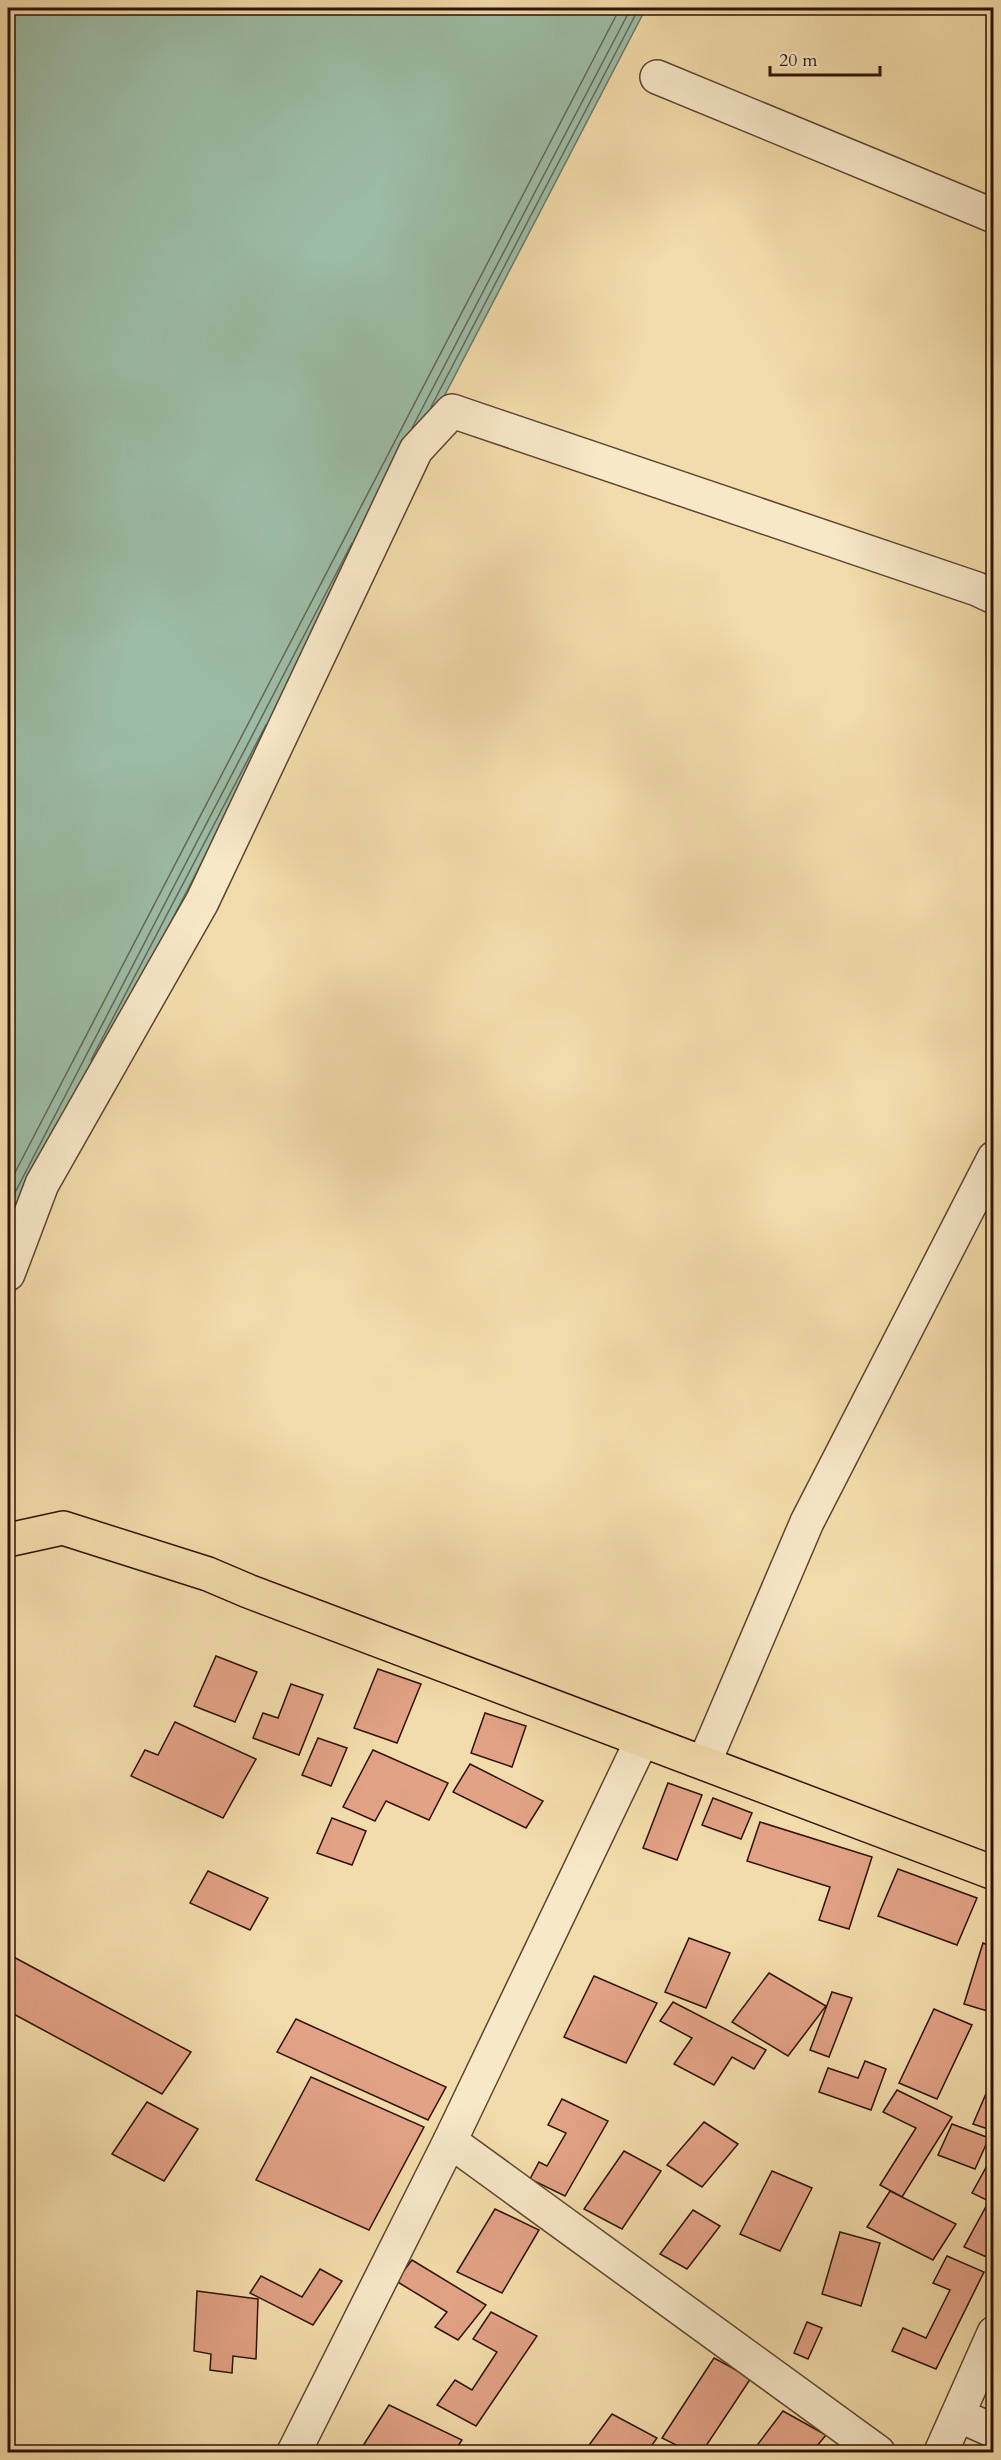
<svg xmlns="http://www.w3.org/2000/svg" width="1001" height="2460" font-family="Cardo,serif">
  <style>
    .water { fill: #9cbca6; stroke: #707866; stroke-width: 1.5 }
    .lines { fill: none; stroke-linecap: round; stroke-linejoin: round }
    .shore { stroke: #666756; stroke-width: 1.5 }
    .building { fill: #e2a286; stroke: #2f1206; stroke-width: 1.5 }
    .minor-casing { stroke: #60442f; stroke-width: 36 }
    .major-casing { stroke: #2f1206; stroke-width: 36 }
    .minor { stroke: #f7e8c8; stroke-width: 33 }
    .major { stroke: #f3dcab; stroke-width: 33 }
  </style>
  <rect width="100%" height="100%" fill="#f3dcab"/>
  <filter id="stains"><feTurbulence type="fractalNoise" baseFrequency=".00333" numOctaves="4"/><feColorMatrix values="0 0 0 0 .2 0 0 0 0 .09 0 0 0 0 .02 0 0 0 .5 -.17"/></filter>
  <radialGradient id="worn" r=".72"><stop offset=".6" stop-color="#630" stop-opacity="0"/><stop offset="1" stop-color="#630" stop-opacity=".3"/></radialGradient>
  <polygon class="water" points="8,8 646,8 8,1235"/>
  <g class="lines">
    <g class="shore">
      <polyline points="431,407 639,8"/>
      <polyline points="412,428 631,8"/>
      <polyline points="91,1060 266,725"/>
      <polyline points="8,1186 620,8"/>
      <polyline points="8,1206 352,543"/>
    </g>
  </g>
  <g class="building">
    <polygon points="216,1656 257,1672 235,1722 194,1706"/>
    <polygon points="378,1669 421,1684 397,1743 354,1728"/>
    <polygon points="291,1684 323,1695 299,1755 253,1738 263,1713 278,1718"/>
    <polygon points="485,1713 526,1726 512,1767 471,1753"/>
    <polygon points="175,1722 256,1759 223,1818 131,1776 145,1750 158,1755"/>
    <polygon points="318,1738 347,1748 331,1786 302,1775"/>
    <polygon points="373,1750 448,1783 429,1820 386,1801 375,1821 343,1807"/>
    <polygon points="470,1764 543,1801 526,1828 453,1792"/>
    <polygon points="668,1783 702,1795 677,1860 643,1848"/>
    <polygon points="713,1798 752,1813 741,1839 702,1825"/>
    <polygon points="332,1818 366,1831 352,1865 317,1853"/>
    <polygon points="760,1822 872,1857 849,1929 819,1920 830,1887 747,1861"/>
    <polygon points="898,1869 977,1898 957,1945 878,1916"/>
    <polygon points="208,1871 268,1898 250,1930 190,1903"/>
    <polygon points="689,1938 730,1953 706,2008 665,1992"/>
    <polygon points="983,1943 994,1947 994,2013 964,2004"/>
    <polygon points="8,1954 191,2052 162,2094 8,2011"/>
    <polygon points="769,1973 826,2006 788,2056 732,2022"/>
    <polygon points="594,1976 657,2003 626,2063 564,2037"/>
    <polygon points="832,1992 852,1998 829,2057 810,2050"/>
    <polygon points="673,2002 766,2050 754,2069 732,2057 714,2085 674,2064 692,2038 660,2021"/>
    <polygon points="934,2009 972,2025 937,2099 899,2083"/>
    <polygon points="296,2019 446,2087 428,2120 277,2052"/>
    <polygon points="865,2061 886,2069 871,2110 819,2092 828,2068 858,2078"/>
    <polygon points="994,2075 994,2131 973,2124"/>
    <polygon points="311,2077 424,2127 369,2230 256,2180"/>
    <polygon points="897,2090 952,2117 902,2197 880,2185 916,2128 883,2112"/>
    <polygon points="562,2099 608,2121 565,2196 530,2179 539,2162 547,2166 566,2133 548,2125"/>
    <polygon points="147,2102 198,2129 164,2181 112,2154"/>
    <polygon points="704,2122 738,2144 702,2187 667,2165"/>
    <polygon points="952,2124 989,2138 975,2169 938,2155"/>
    <polygon points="624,2151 661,2171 622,2229 584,2209"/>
    <polygon points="989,2162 994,2164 994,2254 991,2259 964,2247 989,2201 972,2193"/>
    <polygon points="772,2171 812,2188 780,2251 740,2234"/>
    <polygon points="890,2191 956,2224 933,2260 867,2227"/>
    <polygon points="495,2209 539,2230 502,2293 457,2272"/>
    <polygon points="693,2210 720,2226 687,2269 660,2254"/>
    <polygon points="840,2232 880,2243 861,2306 822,2294"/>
    <polygon points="947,2256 984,2272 936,2369 892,2351 903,2328 926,2338 950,2290 933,2283"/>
    <polygon points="412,2260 486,2305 458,2340 435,2327 447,2312 396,2281"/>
    <polygon points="320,2269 342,2281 313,2325 250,2293 261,2276 302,2297"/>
    <polygon points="197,2291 258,2299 256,2359 233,2356 232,2373 210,2370 211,2354 194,2351"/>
    <polygon points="491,2312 537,2336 476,2426 437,2405 455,2380 472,2390 497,2352 473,2339"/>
    <polygon points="807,2322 822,2328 808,2359 794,2353"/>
    <polygon points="714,2358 751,2378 702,2452 690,2452 662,2438"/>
    <polygon points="389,2405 462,2440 454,2452 359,2452"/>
    <polygon points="783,2411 826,2435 812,2452 752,2452"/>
    <polygon points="612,2414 657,2438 647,2452 584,2452"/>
  </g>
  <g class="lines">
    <g class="minor-casing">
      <g id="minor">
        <polyline points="657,77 994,216"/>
        <polyline points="8,1274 42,1184 202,902 416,450 452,411 977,589 994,597"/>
        <polyline points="704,1763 807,1522 994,1158"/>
        <polyline points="450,2141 878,2452"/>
        <polyline points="958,2415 994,2431"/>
        <polyline points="294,2452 450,2141 642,1740"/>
        <polyline points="941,2452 994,2333"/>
      </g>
    </g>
    <g class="major-casing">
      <polyline id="major" points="8,1540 63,1528 208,1574 248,1591 994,1873"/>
    </g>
    <use href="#minor" class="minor"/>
    <use href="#major" class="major"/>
  </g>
  <rect width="1001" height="2460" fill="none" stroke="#f3dcab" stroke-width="30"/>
  <rect x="9" y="9" width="983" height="2442" fill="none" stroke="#2f1206" stroke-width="3"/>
  <rect x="15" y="15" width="971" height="2430" fill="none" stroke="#2f1206" stroke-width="1.5"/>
  <path d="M770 66v9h110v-9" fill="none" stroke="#2f1206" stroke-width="3"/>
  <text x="779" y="66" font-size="18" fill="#2f1206" stroke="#f7e8c8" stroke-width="4.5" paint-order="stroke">20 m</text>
  <rect width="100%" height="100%" filter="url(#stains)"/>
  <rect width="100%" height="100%" fill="url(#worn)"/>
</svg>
